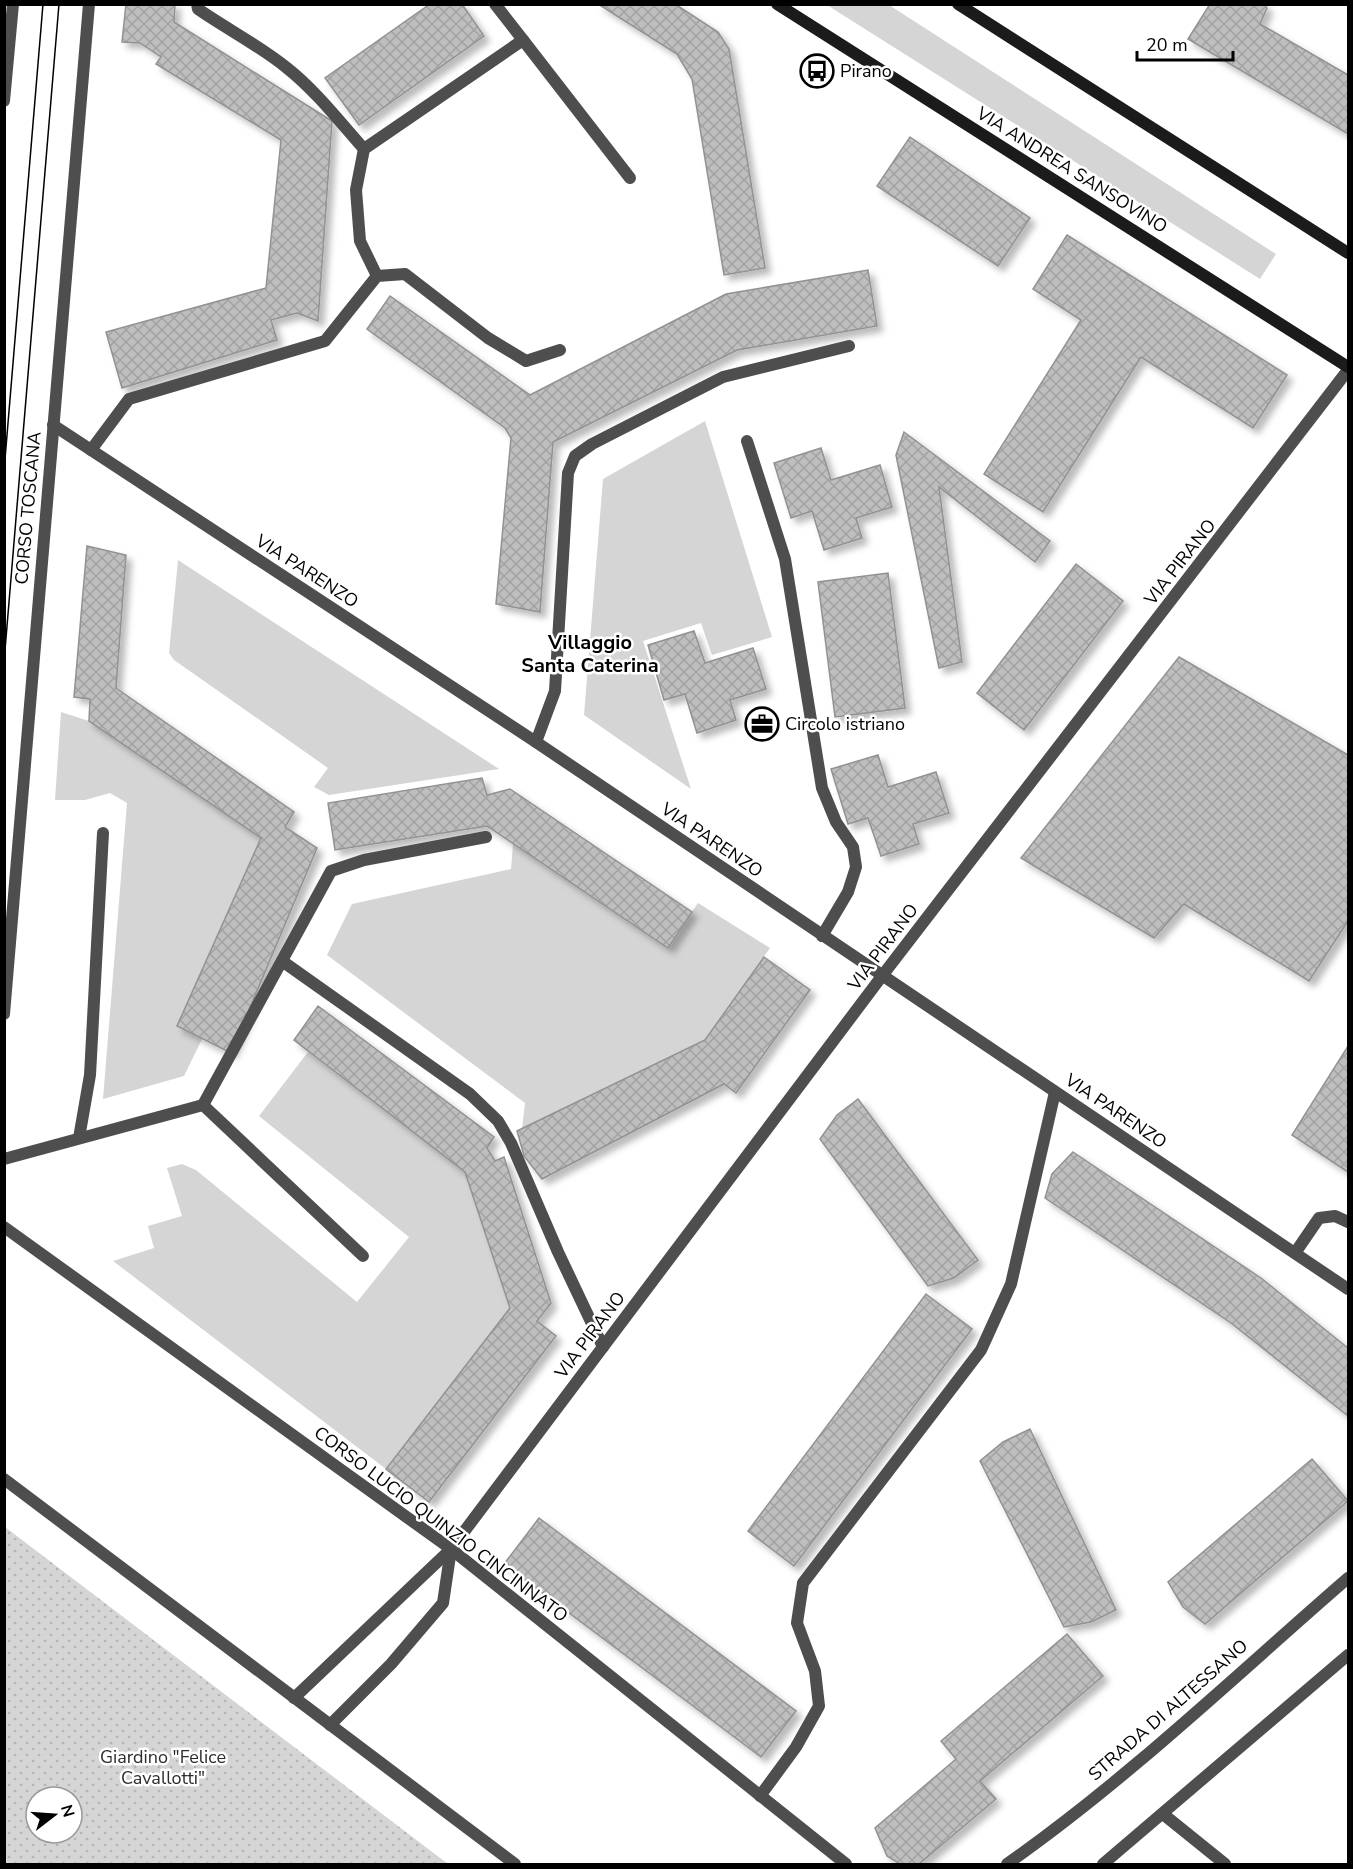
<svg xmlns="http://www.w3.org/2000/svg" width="1353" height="1869" font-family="'Nunito Sans',sans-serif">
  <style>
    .grass { fill: #d5d5d5 }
    .park { fill: url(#park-dots); fill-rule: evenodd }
    .building { fill: url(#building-cross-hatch); stroke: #929292; stroke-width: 1.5; filter: url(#shadow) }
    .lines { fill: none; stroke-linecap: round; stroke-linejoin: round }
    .service { stroke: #4e4e4e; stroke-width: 12 }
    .minor { stroke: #4e4e4e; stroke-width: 12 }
    .tertiary { stroke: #4e4e4e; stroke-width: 12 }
    .secondary { stroke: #1b1b1b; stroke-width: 12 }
    .tram { stroke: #000; stroke-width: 1.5 }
    .labels { text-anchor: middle; stroke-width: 5; stroke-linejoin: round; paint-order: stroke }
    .poi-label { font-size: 18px; fill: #000; stroke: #fff; text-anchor: start }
    .street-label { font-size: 18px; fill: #000; stroke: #fff }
    .park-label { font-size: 18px; fill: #2c2c2c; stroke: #fff }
    .neighbourhood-label { font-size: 20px; font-weight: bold; fill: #000; stroke: #fff }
  </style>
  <defs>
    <pattern id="park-dots" width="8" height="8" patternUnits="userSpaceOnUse" patternTransform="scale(1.5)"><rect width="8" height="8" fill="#d5d5d5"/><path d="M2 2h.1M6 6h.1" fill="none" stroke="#b5b5b5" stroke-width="1.8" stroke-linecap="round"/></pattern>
    <pattern id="building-cross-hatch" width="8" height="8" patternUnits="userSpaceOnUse" patternTransform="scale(1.5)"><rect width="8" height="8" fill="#bebebe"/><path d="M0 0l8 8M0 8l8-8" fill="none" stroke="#a2a2a2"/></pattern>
    <filter id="shadow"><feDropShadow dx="5.5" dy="5.5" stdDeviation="3" flood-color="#0004"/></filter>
  </defs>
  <rect width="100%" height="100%" fill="#fff"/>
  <g class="grass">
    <polygon points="827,5 889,5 1276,254 1260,279"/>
    <polygon points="705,421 772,637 712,655 701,623 643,641 691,789 584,715 603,479"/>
    <polygon points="178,560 499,769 329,795 314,787 328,768 174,660 169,653"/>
    <polygon points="61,712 89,721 261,838 178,1026 202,1039 184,1076 103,1099 127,803 110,793 85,800 55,800"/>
    <polygon points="513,844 668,947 698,903 770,948 705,1040 522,1129 525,1103 327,955 352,904 511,869"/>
    <polygon points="308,1052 465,1172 510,1308 386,1469 113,1261 154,1248 148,1226 182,1216 167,1168 182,1164 196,1170 357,1302 409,1237 259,1116"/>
  </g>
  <path class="park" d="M4,1527h1l443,337h-443zM36,1797h36v36h-36z"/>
  <g class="building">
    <polygon points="126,4 175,4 174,22 332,121 318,321 297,313 271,320 277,340 122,388 106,332 266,288 281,140 156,64 161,57 140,43 122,42"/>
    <polygon points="430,4 462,4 484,36 359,125 325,78"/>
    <polygon points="598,4 675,4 718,32 729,49 765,268 724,275 692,79 677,54"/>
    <polygon points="1210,4 1264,4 1267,8 1260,24 1348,75 1348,134 1188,39"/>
    <polygon points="910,137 1030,218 998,266 877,186"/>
    <polygon points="1067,235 1287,375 1253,428 1141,357 1043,512 984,474 1081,320 1033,289"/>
    <polygon points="868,270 877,326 737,350 553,442 540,612 496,604 511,438 505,428 367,329 390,296 530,395 726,294"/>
    <polygon points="904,432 1050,541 1035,562 939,487 962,662 939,668 896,455"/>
    <polygon points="821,448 831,480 880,465 892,507 856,518 862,538 824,550 812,511 791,518 774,463"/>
    <polygon points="87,546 126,555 116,688 294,812 285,827 317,848 231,1053 177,1026 261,838 89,721 90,699 74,697"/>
    <polygon points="1076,564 1123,601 1024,730 977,693"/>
    <polygon points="888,573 905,708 835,717 818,582"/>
    <polygon points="694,631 705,663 753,648 766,689 730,700 736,720 697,733 685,694 664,700 648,645"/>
    <polygon points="1179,657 1348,755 1348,921 1309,981 1184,904 1154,938 1021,858"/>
    <polygon points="878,755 888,787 936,772 949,813 913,824 919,844 881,856 868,818 848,824 831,769"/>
    <polygon points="482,778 487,795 510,789 692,912 668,948 487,826 335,850 328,803"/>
    <polygon points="764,957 810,990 736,1093 724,1084 542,1179 524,1156 517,1131 705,1040"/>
    <polygon points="318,1006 494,1137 487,1148 495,1161 504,1157 551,1303 537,1321 556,1336 429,1502 386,1469 510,1308 465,1172 294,1040"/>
    <polygon points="1348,1046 1348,1172 1292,1135"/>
    <polygon points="858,1099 978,1260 954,1278 928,1286 820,1139 837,1115"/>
    <polygon points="1073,1152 1261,1278 1348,1348 1348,1416 1231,1323 1045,1198 1052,1174"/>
    <polygon points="926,1294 972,1329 794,1566 748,1531"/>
    <polygon points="1030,1429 1116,1610 1091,1622 1064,1627 980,1461 1003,1442"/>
    <polygon points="1312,1459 1348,1501 1205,1624 1183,1607 1168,1582"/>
    <polygon points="539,1518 796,1711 761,1757 504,1564"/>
    <polygon points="1067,1634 1103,1676 980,1781 996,1799 919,1864 900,1864 887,1856 875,1828 956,1759 941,1741"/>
  </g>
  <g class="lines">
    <g class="service">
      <path d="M197,4l1,5c29,20 62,37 89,59 29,23 52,53 77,81"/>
      <polyline points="523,40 630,178"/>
      <polyline points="377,276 360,241 356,190 364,149 523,40 495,4"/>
      <polyline points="747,441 785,559 822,788 836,822 853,847 856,867 848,892 822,936"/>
      <polyline points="91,450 129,399 325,341 377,276 405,274 488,338 526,361 560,350"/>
      <polyline points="536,742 555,691 568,473 575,456 592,444 723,377 849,346"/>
      <polyline points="282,961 470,1094 498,1121 511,1143 558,1252 603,1347"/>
      <polyline points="203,1105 331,871 364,860 486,837"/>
      <polyline points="79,1138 90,1075 103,833"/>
      <polyline points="4,1159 203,1105 363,1256"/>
      <polyline points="1295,1253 1319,1218 1335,1216 1348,1222"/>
      <polyline points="294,1698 451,1549"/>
      <polyline points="330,1725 391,1664 443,1603 451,1549"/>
      <polyline points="760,1796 796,1747 819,1706 815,1671 797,1623 803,1583 981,1350 1011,1284 1055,1092"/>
      <polyline points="1163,1814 1225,1864"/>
    </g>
    <g class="minor">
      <polyline points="53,425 536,742 1348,1289"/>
      <polyline points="4,1227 451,1549 846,1864"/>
      <polyline points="4,1479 515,1864"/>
      <polyline points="451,1549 882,976 1348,370"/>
    </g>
    <g class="tertiary">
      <polyline points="4,101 13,4"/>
      <polyline points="4,1014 89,4"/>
      <path d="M1007,1864c121,-85 229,-189 341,-286"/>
      <polyline points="1103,1864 1348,1655"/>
    </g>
    <g class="secondary">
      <polyline points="777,4 1348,367"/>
      <polyline points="958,4 1348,253"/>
    </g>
    <g class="tram">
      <polyline points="4,471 43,4"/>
      <polyline points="4,662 59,4"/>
    </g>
  </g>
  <defs>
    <g id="bus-ring" transform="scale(1.725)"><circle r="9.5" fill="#fff" stroke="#000" stroke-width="1.5"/><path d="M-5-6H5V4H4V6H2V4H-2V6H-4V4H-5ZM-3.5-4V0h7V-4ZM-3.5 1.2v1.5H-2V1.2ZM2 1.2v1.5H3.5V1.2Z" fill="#000"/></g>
    <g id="office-ring" transform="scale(1.725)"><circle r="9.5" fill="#fff" stroke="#000" stroke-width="1.5"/><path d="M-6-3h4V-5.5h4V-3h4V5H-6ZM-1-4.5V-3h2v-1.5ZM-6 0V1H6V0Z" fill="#000"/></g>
  </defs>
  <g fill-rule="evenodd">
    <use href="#bus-ring" x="817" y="71"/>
    <use href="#office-ring" x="762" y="724"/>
  </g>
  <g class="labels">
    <g class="poi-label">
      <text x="840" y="77">Pirano</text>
      <text x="785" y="730">Circolo istriano</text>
    </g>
    <g class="street-label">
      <text transform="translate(1072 170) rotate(32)" y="6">VIA ANDREA SANSOVINO</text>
      <text transform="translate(28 508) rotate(-85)" y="6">CORSO TOSCANA</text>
      <text transform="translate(1180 562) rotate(-52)" y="6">VIA PIRANO</text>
      <text transform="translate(307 571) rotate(33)" y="6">VIA PARENZO</text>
      <text transform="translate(712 840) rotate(34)" y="6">VIA PARENZO</text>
      <text transform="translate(883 947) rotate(-53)" y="6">VIA PIRANO</text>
      <text transform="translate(1116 1111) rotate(34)" y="6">VIA PARENZO</text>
      <text transform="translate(590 1335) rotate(-53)" y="6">VIA PIRANO</text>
      <text transform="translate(441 1524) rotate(37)" y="6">CORSO LUCIO QUINZIO CINCINNATO</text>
      <text transform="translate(1168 1710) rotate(-41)" y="6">STRADA DI ALTESSANO</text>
    </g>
    <g class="park-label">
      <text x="163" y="1763">Giardino "Felice<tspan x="163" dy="21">Cavallotti"</tspan></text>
    </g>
    <g class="neighbourhood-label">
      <text x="590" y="649">Villaggio<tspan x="590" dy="23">Santa Caterina</tspan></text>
    </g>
  </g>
  <rect width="1353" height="1869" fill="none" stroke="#000000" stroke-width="12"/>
  <g transform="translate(54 1815) rotate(73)"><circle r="28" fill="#ffffff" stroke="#999999" stroke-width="1.5"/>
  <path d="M0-4.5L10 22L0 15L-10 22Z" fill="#000000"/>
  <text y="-9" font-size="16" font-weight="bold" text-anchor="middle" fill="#000000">N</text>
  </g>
  <path d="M1137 51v9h96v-9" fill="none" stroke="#000000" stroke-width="3"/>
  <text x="1146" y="51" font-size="18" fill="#000000" stroke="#ffffff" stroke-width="4.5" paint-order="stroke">20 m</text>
</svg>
